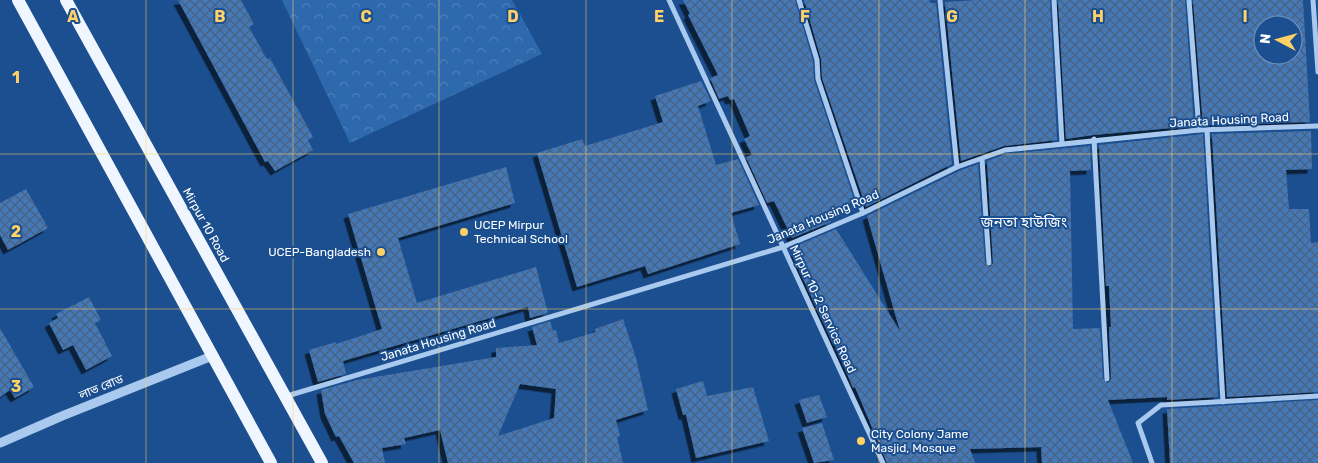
<svg xmlns="http://www.w3.org/2000/svg" width="1318" height="463" font-family="Rubik,'Noto Sans Bengali',sans-serif">
  <style>
    .park { fill: url(#park-crowns) }
    .building { fill: url(#building-cross-hatch); fill-rule: evenodd; filter: url(#shadow) }
    .lines { fill: none; stroke-linecap: round; stroke-linejoin: round }
    .minor { stroke: #a9c9ee; stroke-width: 5 }
    .tertiary { stroke: #a9c9ee; stroke-width: 9 }
    .primary { stroke: #f0f6ff; stroke-width: 12 }
    .grid { fill: none; stroke: #ffd166; stroke-width: 1; stroke-opacity: 0.55 }
    .poi-dot { fill: #ffd166; stroke: #1b4f8f; stroke-width: 2 }
    .labels { text-anchor: middle; stroke-width: 4; stroke-linejoin: round; paint-order: stroke }
    .street-label { font-size: 12px; fill: #fff; stroke: #1b4f8f }
    .poi-label { font-size: 12px; fill: #fff; stroke: #1b4f8f; text-anchor: start }
    .quarter-label { font-size: 15px; fill: #fff; stroke: #1b4f8f }
    .grid-label { font-size: 16px; text-anchor: middle; font-weight: bold; fill: #ffd166; stroke: #1b4f8f; stroke-width: 4; stroke-linejoin: round; paint-order: stroke }
  </style>
  <defs>
    <pattern id="park-crowns" width="20" height="18" patternUnits="userSpaceOnUse" patternTransform="scale(1.25)"><rect width="20" height="18" fill="#2e69ad"/><path d="M2 6a3 3 0 1 1 6 0M12 15a3 3 0 1 1 6 0" fill="none" stroke="#4d80b9"/></pattern>
    <pattern id="building-cross-hatch" width="8" height="8" patternUnits="userSpaceOnUse" patternTransform="scale(1.25)"><rect width="8" height="8" fill="#4478b7"/><path d="M0 0l8 8M0 8l8-8" fill="none" stroke="#486282"/></pattern>
    <filter id="shadow"><feDropShadow dx="-4.5" dy="4.5" stdDeviation="0" flood-color="#0009"/></filter>
  </defs>
  <rect width="100%" height="100%" fill="#1b4f8f"/>
  <polygon class="park" points="282,0 512,0 542,54 350,143"/>
  <g class="building">
    <polygon points="178,0 241,0 254,24 249,27 267,59 270,58 313,137 308,140 313,150 275,171 268,161 265,162"/>
    <polygon points="683,0 795,0 813,61 814,80 855,202 825,213 831,222 792,238 774,201 767,203 746,157 752,155 744,139 750,136 734,99 730,100 728,96 719,99 710,78 718,75 688,15 690,14"/>
    <polygon points="804,0 930,0 930,3 936,3 952,164 866,207 822,78 821,59"/>
    <polygon points="977,0 1050,0 1057,140 1004,146 961,161 945,2"/>
    <polygon points="1058,0 1185,0 1194,126 1093,135 1066,139"/>
    <path d="M1193,0h110l7,122 -107,3zM1263,25h30v30h-30z"/>
    <polygon points="701,81 711,101 698,106 716,165 738,159 759,205 731,213 740,244 648,274 645,266 577,287 537,153 582,139 585,146 663,122 655,96"/>
    <polygon points="1311,131 1312,169 1286,170 1289,209 1309,209 1311,243 1318,242 1318,392 1227,397 1212,134"/>
    <polygon points="1203,134 1218,397 1167,400 1167,397 1108,400 1133,463 1042,463 1041,447 970,449 975,463 887,463 855,387 853,388 834,343 833,344 800,272 794,252 798,251 796,246 836,229 900,331 867,216 959,171 978,164 985,263 990,267 993,263 987,161 1006,154 1090,146 1091,170 1070,171 1073,329 1100,328 1103,379 1108,383 1111,379 1109,327 1111,327 1109,286 1106,286 1099,145"/>
    <polygon points="506,167 515,203 398,238 417,303 536,267 548,313 530,318 528,307 343,361 346,374 318,382 309,350 336,342 336,344 382,329 348,214"/>
    <polygon points="26,189 48,228 8,250 0,235 0,203"/>
    <polygon points="89,297 101,320 95,323 112,356 86,370 73,345 63,350 49,323 58,318 56,314"/>
    <path d="M623,319l13,39 12,52 -32,10 4,16 -3,1 6,26h-175l-8,-33 -36,8 2,6 -24,4 3,15h-31l-15,-27 -3,1 -11,-23 -4,-24 36,-10 139,-23v-9l41,-3 -5,-18 18,-6 3,10 3,-1 3,13 37,-11 -1,-3zM520,384l36,5 -2,29 -56,18z"/>
    <polygon points="0,328 34,387 15,398 10,390 0,397"/>
    <polygon points="703,381 707,396 753,387 769,441 696,458 686,415 683,415 676,389"/>
    <polygon points="819,395 827,417 807,423 799,400"/>
    <polygon points="1318,400 1318,463 1170,463 1167,409"/>
    <polygon points="822,423 834,460 814,463 802,428"/>
  </g>
  <g class="lines">
    <g class="minor">
      <polyline points="669,0 883,463"/>
      <polyline points="799,0 817,60 818,79 863,213"/>
      <polyline points="940,0 957,167"/>
      <polyline points="1054,0 1062,143"/>
      <polyline points="1189,0 1199,130"/>
      <polyline points="1313,0 1318,72"/>
      <polyline points="1207,131 1223,402"/>
      <polyline points="1094,139 1107,379"/>
      <polyline points="982,159 989,263"/>
      <polyline points="287,396 783,247 863,213 957,167 1005,150 1199,130 1318,126"/>
      <polyline points="1152,463 1138,423 1161,405 1318,396"/>
    </g>
    <polyline class="tertiary" points="0,443 62,416 212,356"/>
    <g class="primary">
      <polyline points="18,0 271,463"/>
      <polyline points="66,0 322,463"/>
    </g>
  </g>
  <path class="grid" d="M146,0v463M293,0v463M439,0v463M586,0v463M732,0v463M879,0v463M1025,0v463M1172,0v463M0,154h1318M0,309h1318"/>
  <g class="poi-dot">
    <circle cx="464" cy="232" r="5"/>
    <circle cx="381" cy="252" r="5"/>
    <circle cx="861" cy="441" r="5"/>
  </g>
  <g class="labels">
    <g class="street-label">
      <text transform="translate(1229 120) rotate(-3)" y="4">Janata Housing Road</text>
      <text transform="translate(823 217) rotate(-23)" y="4">Janata Housing Road</text>
      <text transform="translate(206 225) rotate(61)" y="4">Mirpur 10 Road</text>
      <text transform="translate(823 309) rotate(65)" y="4">Mirpur 10-2 Service Road</text>
      <text transform="translate(438 340) rotate(-17)" y="4">Janata Housing Road</text>
      <text transform="translate(101 387) rotate(-22)" y="4">লাভ রোড</text>
    </g>
    <g class="poi-label">
      <text x="474" y="229">UCEP Mirpur<tspan x="474" dy="14">Technical School</tspan></text>
      <text x="371" y="256" text-anchor="end">UCEP-Bangladesh</text>
      <text x="871" y="438">City Colony Jame<tspan x="871" dy="14">Masjid, Mosque</tspan></text>
    </g>
    <g class="quarter-label">
      <text x="1024" y="227">জনতা হাউজিং</text>
    </g>
  </g>
  <g class="grid-label">
    <text x="73" y="22">A</text>
    <text x="220" y="22">B</text>
    <text x="366" y="22">C</text>
    <text x="513" y="22">D</text>
    <text x="659" y="22">E</text>
    <text x="805" y="22">F</text>
    <text x="952" y="22">G</text>
    <text x="1098" y="22">H</text>
    <text x="1245" y="22">I</text>
    <text x="16" y="83">1</text>
    <text x="16" y="237">2</text>
    <text x="16" y="392">3</text>
  </g>
  <g transform="translate(1278 40) rotate(276)"><circle r="24" fill="#1b4f8f" stroke="#7695bc"/>
  <path d="M0-4L9 19L0 12L-9 19Z" fill="#ffd166"/>
  <text y="-8" font-size="14" font-weight="bold" text-anchor="middle" fill="#ffffff">N</text>
  </g>
</svg>
